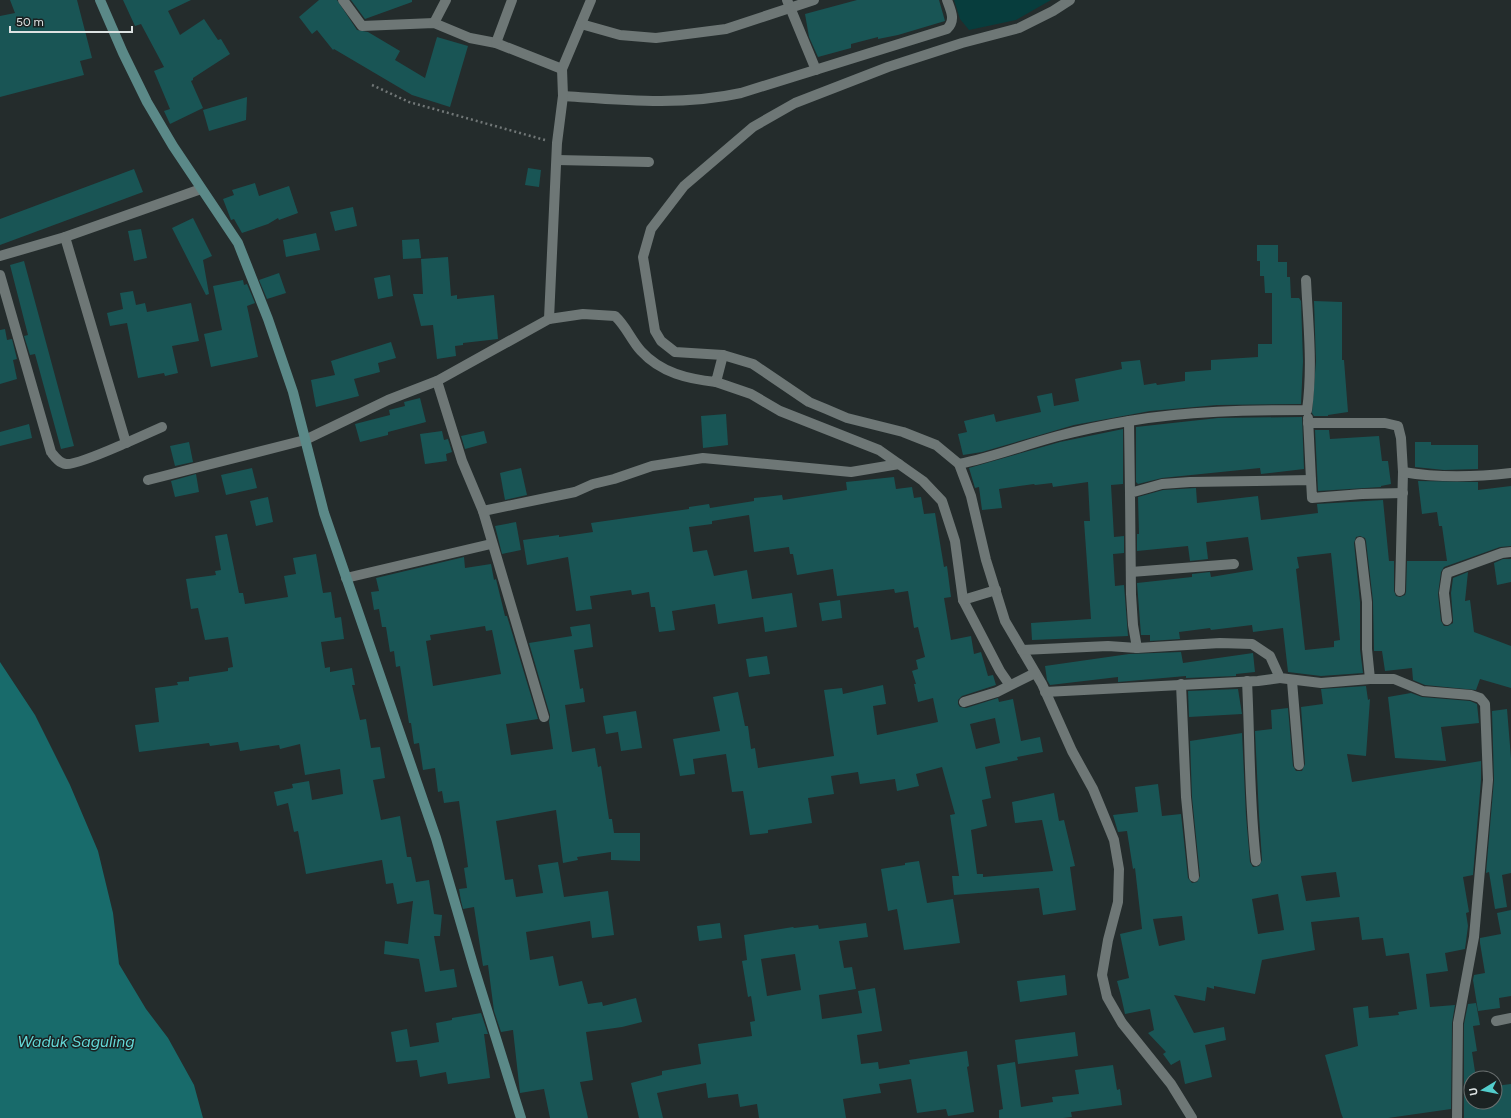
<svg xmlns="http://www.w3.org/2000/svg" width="1511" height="1118" font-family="Figtree,sans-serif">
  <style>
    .green { fill: #073d3d }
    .water { fill: #186b6b }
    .building { fill: #195555; fill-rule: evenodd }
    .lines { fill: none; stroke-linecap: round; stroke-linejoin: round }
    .path { stroke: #717777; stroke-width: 2.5; stroke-dasharray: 2 3; stroke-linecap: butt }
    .street { stroke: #6e7776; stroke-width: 10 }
    .secondary { stroke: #5b8988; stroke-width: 10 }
    .labels { text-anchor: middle; stroke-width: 3; stroke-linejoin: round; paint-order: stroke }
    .water-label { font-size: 16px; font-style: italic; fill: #64d8d7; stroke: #1b2222 }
  </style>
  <rect width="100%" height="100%" fill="#242c2c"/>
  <polygon class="green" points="954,0 1051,0 1016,20 969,30 960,19"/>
  <polygon class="water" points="0,662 35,715 70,785 98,851 113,913 119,964 146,1009 168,1038 194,1085 203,1118 0,1118"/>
  <g class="building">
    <polygon points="10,0 77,0 92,58 80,61 84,75 0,97 0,16 15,13"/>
    <polygon points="123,0 191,0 168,11 180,35 204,19 218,40 221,39 230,54 193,78 193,80 191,81 203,108 170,124 164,111 170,109 154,71 164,67 141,24 135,26"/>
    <polygon points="319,0 337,0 357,30 368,32 400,51 395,60 425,78 437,37 468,46 450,107 412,95 334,49 333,50 317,30 312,34 299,17"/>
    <polygon points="351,0 412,0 412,2 365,19"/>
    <polygon points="857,0 939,0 945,21 898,35 878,39 878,37 851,44 851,48 818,57 809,37 805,14"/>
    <polygon points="247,97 246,120 209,131 203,110"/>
    <polygon points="528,168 541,170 539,187 525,185"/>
    <polygon points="134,169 143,192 0,245 0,219"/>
    <polygon points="255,183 259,196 289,186 298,213 279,220 278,218 268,224 242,233 234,219 231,220 223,199 234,195 232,190"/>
    <polygon points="353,207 357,226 335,231 330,212"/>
    <polygon points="193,218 212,256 203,260 209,294 206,295 172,228"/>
    <polygon points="141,229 147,258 134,261 128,231"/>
    <polygon points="316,233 320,250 286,257 283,240"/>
    <polygon points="419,239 421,258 403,259 402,240"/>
    <polygon points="1257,245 1278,245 1278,262 1287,262 1287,277 1290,277 1291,298 1299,298 1301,301 1303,361 1301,404 1217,405 1150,411 1074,425 982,452 963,455 958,434 967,432 964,421 994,414 996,422 1041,412 1037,396 1052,393 1054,406 1079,401 1075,379 1122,369 1121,362 1140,360 1144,385 1156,383 1157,385 1185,381 1185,372 1211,370 1211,360 1258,357 1258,344 1272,344 1272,293 1265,293 1264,276 1260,276 1260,261 1257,261"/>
    <polygon points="448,257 451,296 457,295 457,299 494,295 498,339 463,343 463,345 455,346 456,356 437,359 433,325 421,326 413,294 423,294 421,259"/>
    <polygon points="24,261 74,446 61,449 35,354 30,355 24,336 28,335 10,265"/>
    <polygon points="279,273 286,293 267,299 259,280"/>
    <polygon points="390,275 393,296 378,299 374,278"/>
    <polygon points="243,280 244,285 247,284 255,303 247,306 258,357 211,367 204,334 222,330 213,286"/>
    <polygon points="133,291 136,305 145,303 147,312 191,303 199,341 172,346 178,373 165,376 164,373 138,378 127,323 110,326 107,313 123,309 120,293"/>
    <polygon points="1314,301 1342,302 1342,360 1344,360 1348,412 1328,415 1328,416 1314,416 1312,413 1316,361"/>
    <polygon points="5,329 7,340 12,339 17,359 13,360 17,379 0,384 0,330"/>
    <polygon points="391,342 396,358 378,363 380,372 354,379 359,396 316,407 311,380 335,375 331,361"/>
    <polygon points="420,398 426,422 388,432 388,435 360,442 355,424 390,415 389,410 405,406 404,402"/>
    <polygon points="726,414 728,445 703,448 701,416"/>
    <polygon points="1302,417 1304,469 1261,474 1260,468 1162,478 1138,484 1136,482 1136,427 1218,418"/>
    <polygon points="29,424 32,438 0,446 0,432"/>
    <polygon points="1123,429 1123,484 1111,485 1114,537 1124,536 1124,553 1113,554 1115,586 1124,585 1128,636 1032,640 1031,623 1091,619 1084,521 1090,521 1088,482 1053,487 1052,483 1035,485 1034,484 999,489 1002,508 982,510 979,487 975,488 969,468 1060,442"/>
    <polygon points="1315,430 1329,430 1330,439 1379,436 1382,461 1388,461 1391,484 1381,486 1381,487 1318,491"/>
    <polygon points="442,431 444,440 448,439 452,452 446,454 447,461 425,464 420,434"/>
    <polygon points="484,431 487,443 465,449 461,436"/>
    <polygon points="189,442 193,462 175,466 170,446"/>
    <polygon points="1415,442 1431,442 1431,445 1478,445 1478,469 1444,470 1415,467"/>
    <polygon points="252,468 257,488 226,495 221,475"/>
    <polygon points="521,468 527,495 505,500 500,473"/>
    <polygon points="196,474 199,492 175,497 171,481"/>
    <path d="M894,477l2,12 16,-2 2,11 7,-1 3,17 11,-1 9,54 3,-1 4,31 -7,1 7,42 20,-4 3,18 7,-2 7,24 5,-1 3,10 -34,11 -4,4v4l2,3 6,1 32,-10 1,4 14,-3 8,42 19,-4 3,15 -26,5 1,3 -33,7 6,31 -9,2 5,26 -16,4 6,44h6v3l70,-6 -11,-51 -27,3 -3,-21 42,-9 5,28 5,-1 11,46 -5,1 6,43 -33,5 -4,-27 -85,7 -2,-19h7l-9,-61 5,-1 -13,-47 -26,7 3,12 -22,5 -2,-12 -35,5 -2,-12 -27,4 3,18 -26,4 4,25 -44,7v3l-18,2 -7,-44 -11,1 -6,-38 -33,5 2,15 -15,2 -7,-37 47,-8 -7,-34 25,-5 7,34h3l3,23 4,-1 3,20 76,-12 -10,-66 18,-2 1,6 40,-9 3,19 -13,2 4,29 61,-13 -5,-24 -15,4 -4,-18h2l-4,-13 6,-2 -2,-9 9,-3 -7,-30 -4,1 -6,-37 -13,2 -1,-4 -57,7 -4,-27 -36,6 -4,-21h-3l-1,-7 -35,5 -5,-37 -37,6v3l-23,3 4,25 14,-2 7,26 33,-6 5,29 40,-6 5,34 -32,5 -2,-15 -45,7 -3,-20 -43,7 3,19 -16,2 -4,-25h-4l-2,-15 -17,3 -1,-5 -41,6 2,13 -16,2 -8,-54 -41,8 -4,-25 36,-5v2l34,-5 -2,-9 98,-14v-2l20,-3 1,4 44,-7v-3l28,-3 1,5 64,-10 -1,-8zM995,718l5,25 -24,6 -6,-25z"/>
    <path d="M1418,481l60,1v8l33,-4v60l-11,1 -56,20 -3,5 -3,22 3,27 3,5h4l5,-3v-3l-2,-27 2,-15 15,-6 -3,29 5,-1 4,32 37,14v42l-31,-9 -4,11 -51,-5 -12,-5 -1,-12 -27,3 -3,-20h-8l-1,-50 -7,-60 -1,-3 -5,-2 -4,1 -2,6 6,59v47l3,24 -42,3 -33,-4 -5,-44 -30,4 -1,-7 -41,5 -1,-2 -31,4 1,7 -30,2v-6h-9l-4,-52 55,-6v-3l18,-2 1,5 42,-7 -5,-33 -42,5 2,17 -18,2 -2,-15 -51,5v-17h2l-1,-37 25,-7 33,-2 1,15 61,-7 3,24 57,-7 -1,-9 66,-4 6,61h5v30l2,5 4,1 5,-2 1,-3 1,-31h40l-5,-35h-3l-2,-14 -15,2zM1331,553l9,87 -6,1v6l-29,3 -9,-81 3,-1 -2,-11z"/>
    <polygon points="268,497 273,522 256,526 250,501"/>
    <polygon points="516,522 521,550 502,554 495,526"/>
    <polygon points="227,534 239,593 243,593 245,604 288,597 284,576 296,574 293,558 316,554 323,593 331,592 335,618 341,617 344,639 321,642 325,668 330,667 330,672 352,668 355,685 352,685 360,720 366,719 371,748 380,747 385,778 373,780 381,820 400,816 407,857 411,857 416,882 429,880 434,914 442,915 440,936 434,936 440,971 454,969 457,987 425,992 419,959 384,954 385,941 408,944 413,901 397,904 393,883 386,884 382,860 306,874 298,831 294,832 288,803 277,806 274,792 293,788 292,784 309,781 312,800 343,794 340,769 305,775 300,744 280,749 279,745 240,751 238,742 210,746 209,743 139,752 135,725 159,722 155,688 178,685 177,682 189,681 189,677 228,671 228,668 233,667 228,637 205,640 198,608 191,609 186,579 216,575 215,571 221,570 215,536"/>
    <path d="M464,557l1,11 26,-4 3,16 2,-1 9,37h2l31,103 -32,5 5,31 42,-6 -4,-27 1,-7 -21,-72 43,-7 -2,-9 20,-3 3,23 -19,3 6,39 3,-1 2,14 -20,3 7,47 23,-4 3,19 3,-1 8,53h3l2,14h26v28l-29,-1v-8l-34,5 1,3 -15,3 -7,-53 -60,11 9,59 8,-1 3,18 27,-4 -5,-28 20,-3 6,35 44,-6 6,44 -22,3 -2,-17 -64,11 4,28 23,-4 6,30 23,-5 6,23 14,-2 1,4 33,-8 6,24 -20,5 -36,5 7,48 -13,2 8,36h-38l-6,-29 -24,4 -7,-63 -12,2 -7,-21 -6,-46 -5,1 -9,-59 -11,2 -2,-8 -2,-12 8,-1 -3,-20 4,-1 -9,-66 -15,2 -2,-12 -4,1 -3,-24 -12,2 -4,-27 -5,1 -3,-21h-2l-9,-57 -4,1 -2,-16 -4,1 -4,-25h-4l-3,-18 -5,1 -3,-18 8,-1 -3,-13zM485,626l1,5 6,-1 9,44 -68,12 -7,-45 5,-1 -1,-5z"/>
    <polygon points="1503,559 1511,559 1511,582 1497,585 1494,563"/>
    <polygon points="840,600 842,618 822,621 819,603"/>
    <polygon points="1181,652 1183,663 1253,653 1255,672 1236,674 1236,676 1186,678 1186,676 1118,682 1118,677 1050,685 1047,680 1045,666 1129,654"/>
    <polygon points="767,656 770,674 749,677 746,659"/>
    <path d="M1366,686l2,14 2,-1 -4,57 -19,-2 5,28 129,-21v19l-8,95 -10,2 6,35 -3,1 2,13 -3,23 -20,4 3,18 -22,3 4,33 25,-2 -3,18 -1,86 -63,9h-45l-2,-5 -16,-58 33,-9 -5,-38 15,-2 1,12 30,-3 -1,-3 19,-3 -8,-56 -23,3 -3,-18 -21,2 -3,-23 -48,5 4,28 -53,10 -7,34 -41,-8v3l-7,-2 -2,14 -31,-6 20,38 30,-6 2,13 -21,5 7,32 -27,7 -5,-24 -9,5 -8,-11 3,-2 -18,-19 6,-3 -4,-21 -25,5 -4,-18 -4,-15 12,-3 -9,-44 22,-5 -7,-61 -2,1 -6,-38 -9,1 -5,-17 25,-3 -3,-25 23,-3 4,32 19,-2 7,64 4,5 5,-1 3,-6 -8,-79 -2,-56 52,-8 4,83 4,46 3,5 6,-1 3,-6 -3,-44 -4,-85 17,-2 -1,-19 17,-2 5,58 3,5h6l3,-7 -4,-57 22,-3 -2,-15zM1336,872l4,25 -34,4 -5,-25zM1278,894l6,36 -26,4 -6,-35zM1182,916l3,24 -26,6 -6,-27z"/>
    <polygon points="1238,689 1242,714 1189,717 1188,691"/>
    <polygon points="1411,693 1422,697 1470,701 1477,704 1479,723 1441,727 1446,761 1395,758 1388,697"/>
    <polygon points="1507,709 1511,758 1511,873 1502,875 1507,907 1495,909 1489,872 1486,873 1494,780 1492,711"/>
    <polygon points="636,711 642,748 621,751 618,732 606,734 603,716"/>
    <polygon points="919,861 927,903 953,899 960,943 904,950 897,909 888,911 881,869 905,865 905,863"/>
    <polygon points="1511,910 1511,996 1499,998 1500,1008 1478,1011 1473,980 1474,975 1485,973 1480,943 1480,938 1501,934 1497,913"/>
    <polygon points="720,923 722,938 699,941 697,926"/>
    <path d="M866,923l2,14 -29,4 5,27 8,-1 4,22 -37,6 3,24 40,-6 -4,-22 17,-3 7,43 -25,4 4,29 17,-2 1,7 31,-5 -1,-4 58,-9 2,15 -2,1 7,45 -26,4 -2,-7 -29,4 -6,-34 -32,5 2,9 -38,6 3,19h-87l-2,-14 -17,3 -2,-13 -30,4 -2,-15 -49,10 6,25h-24l-8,-35 31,-8v-4l39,-7 -3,-20 54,-8 -2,-14 5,-1 -4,-25 -3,1 -6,-36 5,-1 -3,-25 49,-8 1,1 24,-3 1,4zM795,954l6,36 -34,6 -6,-37z"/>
    <polygon points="1065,975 1067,995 1020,1002 1017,981"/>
    <polygon points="1476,1003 1480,1025 1473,1026 1477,1051 1472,1052 1476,1078 1471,1078 1471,1102 1495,1102 1495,1086 1511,1084 1511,1118 1464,1118 1464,1024 1468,1004"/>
    <polygon points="481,1013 488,1034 484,1034 490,1078 448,1084 446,1072 420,1077 417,1060 396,1062 391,1032 407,1029 410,1047 439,1042 436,1023 452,1020 452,1018"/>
    <polygon points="1075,1032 1078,1056 1018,1064 1015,1040"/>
    <polygon points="1015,1062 1021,1107 1053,1102 1052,1097 1079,1094 1075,1070 1113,1065 1117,1090 1120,1089 1122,1105 1071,1112 1072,1117 1063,1118 999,1118 999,1110 1003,1109 997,1065"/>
  </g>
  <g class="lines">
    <polyline class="path" points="372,85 409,102 545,140"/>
    <g class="street">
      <polyline points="343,0 362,26 434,23 470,38 496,43 562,69"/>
      <polyline points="787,0 816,70"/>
      <polyline points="434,23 446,0"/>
      <polyline points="581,24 620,35 656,38 726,29 814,0"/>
      <polyline points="496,43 512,0"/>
      <path d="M563,96c60,4 119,10 178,-3l206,-64c9,-9 4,-18 0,-29"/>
      <polyline points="557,160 649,162"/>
      <polyline points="0,256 65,237 201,189"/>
      <path d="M0,275l51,177c4,5 8,11 15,12 11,1 48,-16 60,-21l-61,-206"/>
      <polyline points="549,319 557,143 563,96 562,69 591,0"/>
      <polyline points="723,355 675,352 661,341 655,331 643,257 651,229 684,186 753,127 795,103 888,67 962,43 1019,28 1053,11 1070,0"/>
      <polyline points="437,381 462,461 483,511 575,492 593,484 614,479 652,466 703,458 851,472 899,464"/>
      <polyline points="716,382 751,394 780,411 879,450 923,481 942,501 955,541 963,600 1000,671 1009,684"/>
      <polyline points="1308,418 1311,480"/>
      <polyline points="1129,421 1130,493"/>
      <polyline points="1308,423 1385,423 1398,426 1401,438 1403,472 1400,591"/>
      <polyline points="126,443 162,427"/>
      <path d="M959,464c34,-7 65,-19 99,-28 23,-6 47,-11 71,-15 58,-10 118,-11 178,-11 6,-43 1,-87 -1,-130"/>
      <path d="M1403,472c35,6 73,5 108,1"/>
      <path d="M148,480l157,-40 83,-40 49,-19 112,-62 34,-5 32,2c11,10 16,24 26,35 20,22 47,28 75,31l7,-27 30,9 56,38 17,7 21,9 56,14 33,13 23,19 12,32 15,64 19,61 37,63 30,67 21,38 21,51 5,29 -1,33 -10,38 -6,35 5,22 15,26 49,61 21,34"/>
      <polyline points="1403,493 1362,494 1312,498 1311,480 1190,482 1162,484 1130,493 1131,594 1133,625 1137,648 1220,643 1252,644 1270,656 1280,678 1321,683 1370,679 1394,679 1423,691 1471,695 1480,698 1485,704 1488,780 1474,937 1458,1023 1457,1118"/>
      <polyline points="483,511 544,717"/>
      <polyline points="1360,542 1367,602 1367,649 1370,679"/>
      <polyline points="1131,572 1234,564"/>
      <polyline points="346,578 491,544"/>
      <polyline points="963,600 996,590"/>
      <polyline points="1447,620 1444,593 1447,573 1502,553 1511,552"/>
      <polyline points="1022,650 1108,646 1137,648"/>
      <path d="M1247,681c3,60 2,120 9,180"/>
      <polyline points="1292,681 1299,765"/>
      <polyline points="1181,684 1186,797 1194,877"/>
      <polyline points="1045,692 1258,681 1280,678"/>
      <polyline points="964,702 997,692 1035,673"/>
      <polyline points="1496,1021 1511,1018"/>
    </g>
    <polyline class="secondary" points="100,0 123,53 147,102 173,146 238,243 268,319 293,392 324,513 436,838 474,968 521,1118"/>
  </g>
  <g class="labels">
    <g class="water-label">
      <text x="76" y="1047">Waduk Saguling</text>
    </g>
  </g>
  <g transform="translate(1483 1090) rotate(260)"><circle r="19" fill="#1b2222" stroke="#696f6f"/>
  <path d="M0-3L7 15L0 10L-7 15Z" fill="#52cdcc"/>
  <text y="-6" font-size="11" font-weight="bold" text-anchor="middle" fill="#dde2e2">U</text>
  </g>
  <path d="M10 26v6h122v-6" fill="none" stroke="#dde2e2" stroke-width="2"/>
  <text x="16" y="26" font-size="12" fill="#dde2e2" stroke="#1b2222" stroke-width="3" paint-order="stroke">50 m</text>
</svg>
